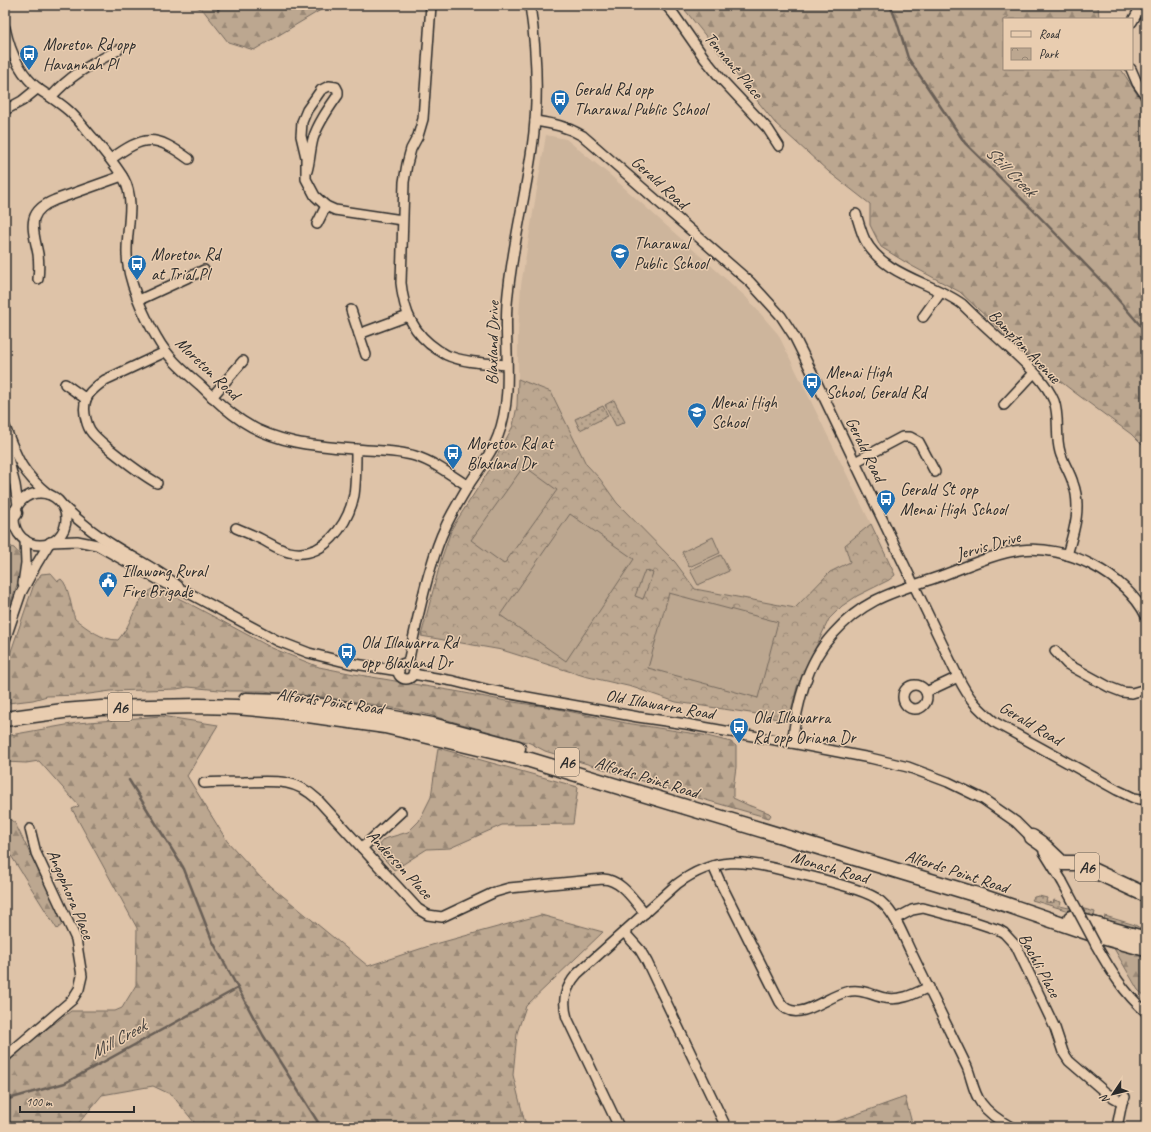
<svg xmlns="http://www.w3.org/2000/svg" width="1151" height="1132" font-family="Caveat,sans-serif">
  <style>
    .built { fill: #cdb59c }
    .grass { fill: url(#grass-dots); stroke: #74695e }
    .forest { fill: url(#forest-firs); stroke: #74695e }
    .park { fill: url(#park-crowns); stroke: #74695e }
    .pitch { fill: #bca790; stroke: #74695e }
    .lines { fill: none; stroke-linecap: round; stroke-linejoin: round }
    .stream { stroke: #695f56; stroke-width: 2.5 }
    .minor-casing { stroke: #2b2b2b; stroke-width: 12 }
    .highway-casing { stroke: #2b2b2b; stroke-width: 17 }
    .minor { stroke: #e9cdb0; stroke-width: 9 }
    .highway { stroke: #e9cdb0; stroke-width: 14 }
    .minor-bridge-casing { stroke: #2b2b2b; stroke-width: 12; stroke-linecap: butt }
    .minor-bridge { stroke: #e9cdb0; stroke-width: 9 }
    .labels { text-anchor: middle; stroke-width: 3; stroke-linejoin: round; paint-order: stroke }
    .shield { fill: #e9cdb0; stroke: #645c53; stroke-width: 1 }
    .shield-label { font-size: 16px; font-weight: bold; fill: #2b2b2b }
    .poi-label { font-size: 17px; fill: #2b2b2b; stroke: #e9cdb0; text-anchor: start }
    .street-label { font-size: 17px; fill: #2b2b2b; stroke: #e9cdb0 }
    .water-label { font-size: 18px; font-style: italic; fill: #45413d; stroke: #e9cdb0 }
  </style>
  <defs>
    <pattern id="grass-dots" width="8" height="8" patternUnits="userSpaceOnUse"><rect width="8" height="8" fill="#bca790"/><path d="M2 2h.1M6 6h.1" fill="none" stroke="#998876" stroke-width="1.8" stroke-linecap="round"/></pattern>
    <pattern id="forest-firs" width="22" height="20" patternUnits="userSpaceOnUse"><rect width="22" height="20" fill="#bca790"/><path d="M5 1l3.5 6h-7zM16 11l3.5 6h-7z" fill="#998876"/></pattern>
    <pattern id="park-crowns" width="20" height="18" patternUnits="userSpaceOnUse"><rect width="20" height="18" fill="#bca790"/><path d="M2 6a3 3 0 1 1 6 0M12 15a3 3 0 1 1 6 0" fill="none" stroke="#998876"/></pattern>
  </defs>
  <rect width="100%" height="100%" fill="#dec3a8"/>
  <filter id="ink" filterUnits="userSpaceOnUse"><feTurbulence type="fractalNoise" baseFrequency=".025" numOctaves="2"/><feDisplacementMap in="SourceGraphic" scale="8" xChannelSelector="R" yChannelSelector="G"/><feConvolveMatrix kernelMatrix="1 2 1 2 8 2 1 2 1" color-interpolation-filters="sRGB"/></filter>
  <g filter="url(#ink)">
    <polygon class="built" points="546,135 566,139 610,175 746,297 778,334 871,524 845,545 850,561 830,572 795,608 695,589 675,562 617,503 600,479 586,464 551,392 518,379 518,333 521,285"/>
    <g class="grass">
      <polygon points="614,400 625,422 616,426 605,405"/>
      <polygon points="603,406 608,416 580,430 575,419"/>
      <polygon points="1039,896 1047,898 1046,902 1053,903 1054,900 1061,902 1060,906 1069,908 1070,905 1095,912 1094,916 1104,919 1105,916 1135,925 1142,929 1133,930 1032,900 1034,897"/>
    </g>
    <g class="forest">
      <polygon points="193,5 329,5 254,50 228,42 203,10"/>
      <polygon points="681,5 1098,5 1099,19 1004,19 1004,69 1121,69 1146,108 1146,449 1131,434 1074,392 1028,356 960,292 910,265 881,247 870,225 870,204 829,172 775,123"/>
      <polygon points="5,544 14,548 23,558 19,579 5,619"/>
      <path d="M51,573l7,8 3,-2c8,6 10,30 14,40 13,10 27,21 43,21 4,-5 9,-12 12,-19 6,-13 11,-27 25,-33l11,4 24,12 82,44 47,19 35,7 106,18 46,9 42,6 78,16 77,12 28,7 5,4v21l-3,22v9l15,7 21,8 2,2 -2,3 -74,-21 -150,-46 -15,-8 -108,-30 -7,1 -16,-5 -29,-5 -47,-7 -34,-2 -24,-4h-35l-42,-4 -11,2 -66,2 -29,4 -35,1 -14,4 -25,3 -3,-1v-33l28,-82 8,-13z"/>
      <polygon points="161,716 218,725 187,776 227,841 261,878 368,966 432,945 541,915 603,932 526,1006 517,1033 513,1075 524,1119 528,1127 198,1127 172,1095 153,1086 102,1095 77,1125 50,1127 5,1127 5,1065 35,1038 71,1011 115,1011 122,1008 136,985 137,928 72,809 79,806 39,761 26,763 5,762 5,736 77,723"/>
      <polygon points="438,748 578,787 573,824 502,825 450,848 427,849 394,870 375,849 384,839 408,832 419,821 431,797"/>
      <polygon points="5,816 15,823 64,923 57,929 5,846"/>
      <polygon points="1112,945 1146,956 1146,997 1138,990"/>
      <polygon points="905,1097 913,1127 821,1127"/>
    </g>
    <polygon class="park" points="518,379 551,392 586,464 600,479 617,503 675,562 695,589 795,608 830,572 850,562 845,545 871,524 895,575 889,580 857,596 842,606 829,619 797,687 788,722 757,714 676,702 632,687 584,676 502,650 421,636 441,560 452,528 490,469 513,426 517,406"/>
    <g class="pitch">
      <polygon points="524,466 557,490 504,564 471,540"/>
      <polygon points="570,514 634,559 566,661 500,615"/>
      <polygon points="713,537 720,553 689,567 682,552"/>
      <polygon points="721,555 729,571 698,585 690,570"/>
      <polygon points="645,570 653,573 643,599 635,596"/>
      <polygon points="669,593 778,622 758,698 648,668"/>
    </g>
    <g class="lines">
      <g class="stream">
        <polyline points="890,5 897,22 908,58 965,143 1031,208 1109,289 1146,332"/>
        <polyline points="218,11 219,5"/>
        <polyline points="129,780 184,869 212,940 263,1035 321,1127"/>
        <polyline points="5,1100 65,1083 238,988"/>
      </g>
      <g class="minor-casing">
        <g id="minor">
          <path d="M431,5l-8,114 -5,17 -7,13 -4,15 -3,18 -3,101c3,29 12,51 37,67 4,2 7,5 11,6 18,7 38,7 57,9"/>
          <polyline points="666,5 673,13 705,59 722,80 768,129 779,146"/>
          <polyline points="1132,22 1142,5"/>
          <path d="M5,28c5,23 15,47 35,62 10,7 20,13 29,21 9,8 16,18 24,27 11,13 22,26 31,41 12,22 2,51 3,75 0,26 17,62 30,84 11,20 27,33 44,48 13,13 26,25 41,35 33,22 73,25 112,28 20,2 41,1 61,7 19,6 36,19 53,30"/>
          <polyline points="1131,69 1137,83 1146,96"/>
          <path d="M51,97c22,-24 39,-32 67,-47"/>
          <polyline points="5,110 22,101 38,88"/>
          <path d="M535,121c19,3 31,5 48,15l167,146 31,34 13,20 10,20 154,321c11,22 19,31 38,46l121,67 17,8 12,2"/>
          <path d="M111,159c33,-24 44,-25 78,0"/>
          <path d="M307,171c3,-10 3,-21 6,-32 5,-16 16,-31 25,-44v-4l-2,-4 -7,-1 -8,4 -14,20 -5,12 -1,14 5,21v22l9,17 11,10 9,4 67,10"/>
          <path d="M856,214c3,9 5,18 9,26 19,36 67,42 97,64 15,15 31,29 47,44 16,15 36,32 45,53 6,17 1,34 6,51 3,11 10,20 13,31 9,24 1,48 -6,72"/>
          <polyline points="317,224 326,206"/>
          <path d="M38,279c1,-9 1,-17 0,-25 -5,-26 -13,-42 17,-54l67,-24"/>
          <polyline points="139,300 204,270"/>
          <polyline points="351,310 359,334"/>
          <polyline points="923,317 941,292"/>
          <polyline points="366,355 359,334 408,316"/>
          <polyline points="65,384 86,399"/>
          <polyline points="212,397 243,361"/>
          <polyline points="1004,405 1034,373"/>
          <path d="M5,427c12,31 16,45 43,67"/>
          <polyline points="5,447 15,485 18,505"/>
          <polyline points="855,462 902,437 910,437 919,442 935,472"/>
          <path d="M157,483c-16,-9 -30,-20 -45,-32 -7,-6 -17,-13 -22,-21 -3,-5 -4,-10 -5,-15 -3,-18 6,-25 20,-35l60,-28"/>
          <circle cx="40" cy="519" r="26"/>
          <path d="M63,506c16,15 33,29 53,41 21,13 43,23 62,39"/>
          <path d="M236,528c9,4 17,7 25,11 10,5 18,11 28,13 34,8 59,-27 65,-57 2,-14 2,-31 2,-46"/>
          <polyline points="51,542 77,541 97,545 166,584 185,591 278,641 309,653 349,663 399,671"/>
          <polyline points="23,584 26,563 25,540"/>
          <polyline points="5,640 21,593 36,565 50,542"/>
          <polyline points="1055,651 1067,664 1109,687 1122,692 1132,693 1146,689"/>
          <path d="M408,663c6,-29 12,-58 20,-86 5,-17 9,-33 17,-49 6,-14 15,-28 23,-42 10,-16 23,-31 30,-50 16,-42 6,-88 9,-132 4,-53 18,-104 25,-156 7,-48 5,-95 -2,-143"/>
          <circle cx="406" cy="671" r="8"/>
          <polyline points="413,674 453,681 489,690 638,717 686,724 792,743 870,758 908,767 948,782 983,799 1016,822 1034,840"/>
          <circle cx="915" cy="697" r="12"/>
          <polyline points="926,692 958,677"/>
          <path d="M792,743c5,-38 14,-80 41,-109 32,-36 61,-42 105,-57 25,-9 57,-24 83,-27 45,-6 105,25 125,66"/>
          <path d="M204,783c14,-1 27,-1 40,-1 29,-1 51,-4 73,17l101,110 10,6 14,2 53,-25 14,-4 94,-9c19,1 30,21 42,34"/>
          <polyline points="362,848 401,812"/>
          <polyline points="1044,852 1062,881"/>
          <path d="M713,866l8,18 59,118c15,24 45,-5 66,-10 15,-4 25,3 39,6 16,3 29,-4 44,-11"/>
          <polyline points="895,919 912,910 923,908 975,922 999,930 1004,933 1016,946 1055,1028 1063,1052 1069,1061 1106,1093 1122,1102"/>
          <polyline points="624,932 640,950 647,962 726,1127"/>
          <path d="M1096,945c14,25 28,48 50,67"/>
          <polyline points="5,1057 72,1000 79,989 82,976 76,939 36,853 30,829"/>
          <path d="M619,1127l-52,-109c-5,-17 -2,-30 10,-44l100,-90c38,-28 67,-24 109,-13 20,4 39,9 59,15 10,3 21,6 31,12 18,12 25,33 34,52 19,39 38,78 57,117 5,12 6,25 14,36 8,11 19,18 30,24"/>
          <polyline points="1117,1127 1122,1102 1125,1097"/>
        </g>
      </g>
      <g class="highway-casing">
        <g id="highway">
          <polyline points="5,525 15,513"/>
          <polyline points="246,700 282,701 345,709 432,725 518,748"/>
          <polyline points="5,719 63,711 102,708 199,706 236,707 280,711 385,726 530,760 984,897 1095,935 1146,949"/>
          <polyline points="1032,837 1042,844 1062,863 1077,863 1146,895"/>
          <polyline points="1071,918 1146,939"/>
        </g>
      </g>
      <use href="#minor" class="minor"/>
      <use href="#highway" class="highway"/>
      <g class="minor-bridge-casing">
        <polyline id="minor-bridge" points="1062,881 1096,945"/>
      </g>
      <use href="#minor-bridge" class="minor-bridge"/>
    </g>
  </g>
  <defs>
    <g id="bus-pin" transform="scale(1)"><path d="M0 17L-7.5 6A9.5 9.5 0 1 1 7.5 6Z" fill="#1f6fb2" stroke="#e9cdb0"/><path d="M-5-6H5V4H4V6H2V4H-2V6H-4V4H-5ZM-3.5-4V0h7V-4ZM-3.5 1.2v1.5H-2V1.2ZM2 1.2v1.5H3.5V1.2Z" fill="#fff"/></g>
    <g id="school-pin" transform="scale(1)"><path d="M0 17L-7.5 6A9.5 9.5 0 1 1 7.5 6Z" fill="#1f6fb2" stroke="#e9cdb0"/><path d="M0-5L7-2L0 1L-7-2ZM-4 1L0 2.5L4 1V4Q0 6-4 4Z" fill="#fff"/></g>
    <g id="civic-pin" transform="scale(1)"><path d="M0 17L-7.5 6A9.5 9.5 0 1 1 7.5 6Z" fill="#1f6fb2" stroke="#e9cdb0"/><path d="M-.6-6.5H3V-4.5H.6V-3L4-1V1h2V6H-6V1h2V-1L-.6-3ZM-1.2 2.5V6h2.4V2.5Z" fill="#fff"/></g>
  </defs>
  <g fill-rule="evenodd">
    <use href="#bus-pin" x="29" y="54"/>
    <use href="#bus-pin" x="560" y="99"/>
    <use href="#school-pin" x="620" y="253"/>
    <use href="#bus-pin" x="137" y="264"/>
    <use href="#bus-pin" x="812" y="382"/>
    <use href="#school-pin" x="697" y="412"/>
    <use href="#bus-pin" x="453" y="453"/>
    <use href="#bus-pin" x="886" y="499"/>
    <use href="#civic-pin" x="108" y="581"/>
    <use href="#bus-pin" x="347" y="652"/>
    <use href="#bus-pin" x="739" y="727"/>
  </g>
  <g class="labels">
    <g class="shield">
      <rect x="108" y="693" width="24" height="28" rx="3"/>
      <rect x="555" y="748" width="24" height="28" rx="3"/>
      <rect x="1075" y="853" width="24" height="28" rx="3"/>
    </g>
    <g class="shield-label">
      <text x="120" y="713">A6</text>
      <text x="567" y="768">A6</text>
      <text x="1087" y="873">A6</text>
    </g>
    <g class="poi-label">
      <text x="43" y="50">Moreton Rd opp<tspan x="43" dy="20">Havannah Pl</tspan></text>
      <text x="574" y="95">Gerald Rd opp<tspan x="574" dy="20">Tharawal Public School</tspan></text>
      <text x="634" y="249">Tharawal<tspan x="634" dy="20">Public School</tspan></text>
      <text x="151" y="260">Moreton Rd<tspan x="151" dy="20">at Trial Pl</tspan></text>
      <text x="826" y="378">Menai High<tspan x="826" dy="20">School, Gerald Rd</tspan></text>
      <text x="711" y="408">Menai High<tspan x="711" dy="20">School</tspan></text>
      <text x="467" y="449">Moreton Rd at<tspan x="467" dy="20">Blaxland Dr</tspan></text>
      <text x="900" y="495">Gerald St opp<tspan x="900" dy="20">Menai High School</tspan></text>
      <text x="122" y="577">Illawong Rural<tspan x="122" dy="20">Fire Brigade</tspan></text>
      <text x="361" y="648">Old Illawarra Rd<tspan x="361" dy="20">opp Blaxland Dr</tspan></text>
      <text x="753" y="723">Old Illawarra<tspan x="753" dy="20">Rd opp Oriana Dr</tspan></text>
    </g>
    <g class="street-label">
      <text transform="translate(734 65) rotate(50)" y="6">Tennant Place</text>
      <text transform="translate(660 182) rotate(42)" y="6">Gerald Road</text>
      <text transform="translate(492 343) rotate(-89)" y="6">Blaxland Drive</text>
      <text transform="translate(1025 346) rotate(46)" y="6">Bampton Avenue</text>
      <text transform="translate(208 368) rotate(44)" y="6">Moreton Road</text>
      <text transform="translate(866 449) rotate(64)" y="6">Gerald Road</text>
      <text transform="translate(988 545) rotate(-16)" y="6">Jervis Drive</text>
      <text transform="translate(330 701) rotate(8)" y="6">Alfords Point Road</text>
      <text transform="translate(660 704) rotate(10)" y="6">Old Illawarra Road</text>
      <text transform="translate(1031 723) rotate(31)" y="6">Gerald Road</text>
      <text transform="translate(647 777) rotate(17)" y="6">Alfords Point Road</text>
      <text transform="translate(400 864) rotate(47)" y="6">Anderson Place</text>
      <text transform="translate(830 867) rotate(16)" y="6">Monash Road</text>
      <text transform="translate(957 871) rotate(18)" y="6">Alfords Point Road</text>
      <text transform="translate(71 894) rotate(67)" y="6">Angophora Place</text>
      <text transform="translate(1040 965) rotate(62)" y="6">Bachli Place</text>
    </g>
    <g class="water-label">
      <text transform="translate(1011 171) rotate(45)" y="6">Still Creek</text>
      <text transform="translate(118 1039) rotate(-29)" y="6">Mill Creek</text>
    </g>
  </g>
  <rect width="1151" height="1132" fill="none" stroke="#e9cdb0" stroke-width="20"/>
  <rect x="10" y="10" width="1131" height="1112" fill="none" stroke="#2b2b2b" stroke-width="1.5" filter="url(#ink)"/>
  <rect x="1003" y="18" width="130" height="52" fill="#e9cdb0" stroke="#9d8c7b"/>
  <rect x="1011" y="31" width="20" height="6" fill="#e9cdb0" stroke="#9d8c7b"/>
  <text x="1039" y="38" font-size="12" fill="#2b2b2b">Road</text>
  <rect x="1011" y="48" width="20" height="12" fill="url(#park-crowns)" stroke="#9d8c7b"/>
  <text x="1039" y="58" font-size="12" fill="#2b2b2b">Park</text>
  <g transform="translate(1113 1094) rotate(235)" stroke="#e9cdb0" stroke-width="3" paint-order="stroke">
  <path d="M0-3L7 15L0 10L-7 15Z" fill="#2b2b2b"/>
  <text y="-6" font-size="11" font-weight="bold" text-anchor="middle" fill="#2b2b2b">N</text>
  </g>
  <path d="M20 1106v6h114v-6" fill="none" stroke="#2b2b2b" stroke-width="2"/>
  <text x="26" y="1106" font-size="12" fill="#2b2b2b" stroke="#e9cdb0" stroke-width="3" paint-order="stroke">100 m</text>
</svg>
